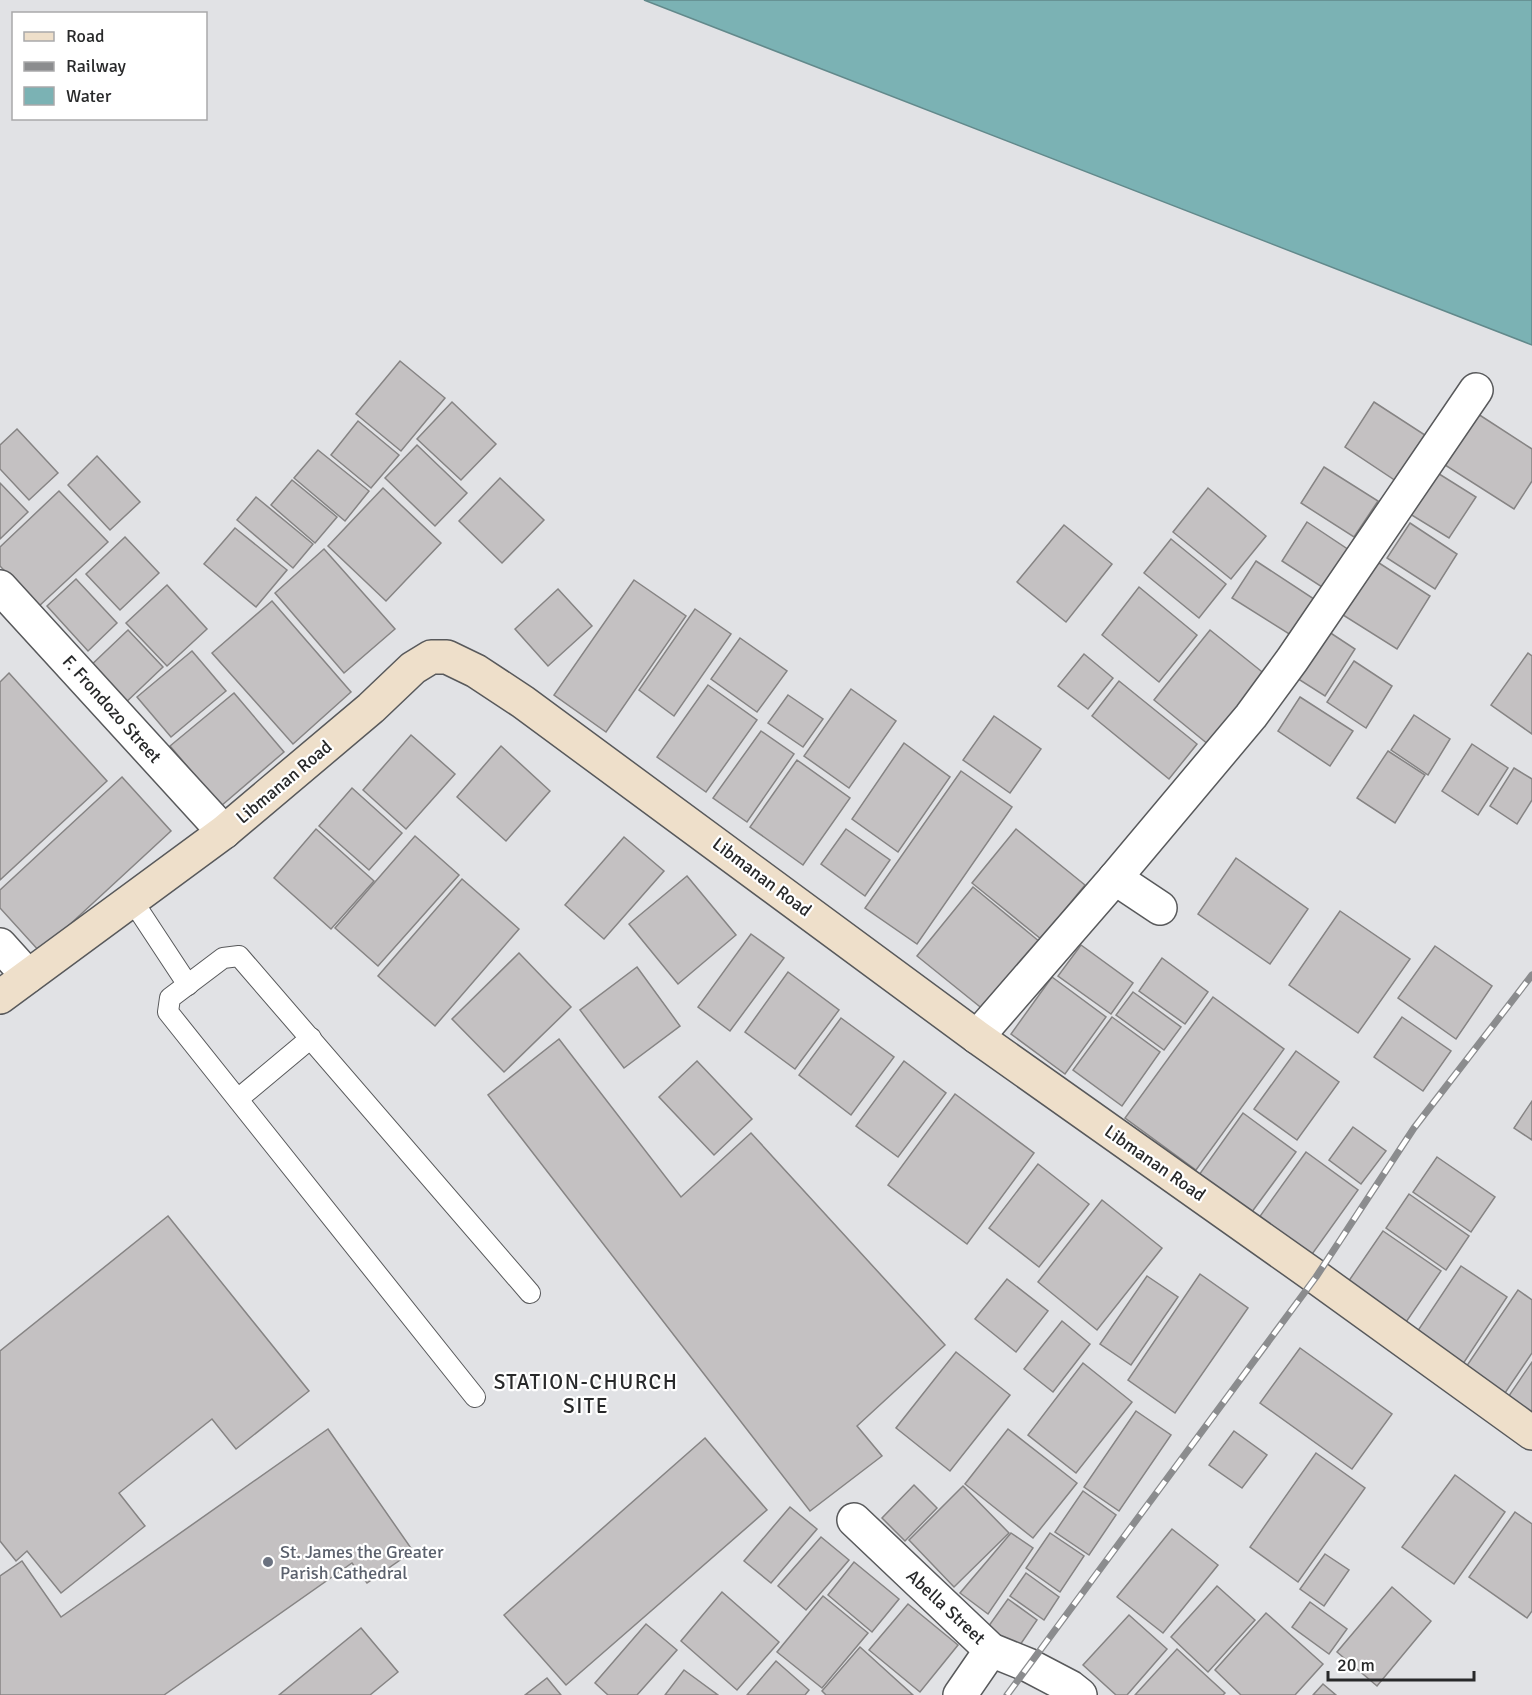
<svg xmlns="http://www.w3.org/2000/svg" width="1532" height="1695" font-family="Signika,sans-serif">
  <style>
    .water { fill: #7bb2b4; stroke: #62898b; stroke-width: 1.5 }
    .building { fill: #c4c1c2; stroke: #868484; stroke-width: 1.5 }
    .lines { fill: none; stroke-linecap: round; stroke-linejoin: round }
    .lane-casing { stroke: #58595b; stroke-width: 22 }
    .street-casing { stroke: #58595b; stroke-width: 36 }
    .secondary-casing { stroke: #58595b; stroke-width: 36 }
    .lane { stroke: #fff; stroke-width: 20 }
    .street { stroke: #fff; stroke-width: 33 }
    .secondary { stroke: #eedfca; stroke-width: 33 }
    .rail-casing { stroke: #8b8c8e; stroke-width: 7 }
    .rail { stroke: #fff; stroke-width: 4.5; stroke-dasharray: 14; stroke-linecap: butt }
    .worship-dot { fill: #6b7280; stroke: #fff; stroke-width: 2 }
    .labels { text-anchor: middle; stroke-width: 4.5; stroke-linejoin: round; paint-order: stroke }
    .street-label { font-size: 18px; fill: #28292a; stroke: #fff }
    .worship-label { font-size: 18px; fill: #5b616d; stroke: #fff; text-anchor: start }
    .quarter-label { font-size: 21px; letter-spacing: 1.5px; fill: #28292a; stroke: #fff }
  </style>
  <rect width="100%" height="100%" fill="#e1e2e5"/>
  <polygon class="water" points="644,0 1532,0 1532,345"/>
  <g class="building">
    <polygon points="400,361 445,398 401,451 356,414"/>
    <polygon points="452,402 496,444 461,480 417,439"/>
    <polygon points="1374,402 1428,437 1399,483 1345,447"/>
    <polygon points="1478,414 1532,449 1532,481 1514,509 1445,465"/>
    <polygon points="358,421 399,455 371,488 331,455"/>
    <polygon points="17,429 58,473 29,500 0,469 0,445"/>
    <polygon points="417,445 467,493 435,526 385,478"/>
    <polygon points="318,450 369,491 345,521 294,478"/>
    <polygon points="97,456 140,502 110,530 68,485"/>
    <polygon points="1324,467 1378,501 1354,537 1301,503"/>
    <polygon points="1436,472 1476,497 1449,538 1410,514"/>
    <polygon points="500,478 544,520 502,563 459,521"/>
    <polygon points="292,480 337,517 315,543 271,505"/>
    <polygon points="0,483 28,512 0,539"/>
    <polygon points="383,488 441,543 386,601 328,546"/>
    <polygon points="1208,488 1266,536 1231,579 1173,532"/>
    <polygon points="59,491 108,542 38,607 0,566 0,547"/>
    <polygon points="256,497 313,544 293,568 237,520"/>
    <polygon points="1307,522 1349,550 1325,589 1282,561"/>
    <polygon points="1410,523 1457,554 1435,589 1387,558"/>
    <polygon points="1064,525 1112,564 1066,622 1017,582"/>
    <polygon points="235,528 287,570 256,607 204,564"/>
    <polygon points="125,537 159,573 120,610 86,574"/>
    <polygon points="1171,539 1226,584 1199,618 1144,573"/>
    <polygon points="324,549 395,629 344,673 275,593"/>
    <polygon points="1256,561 1317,601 1294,637 1232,598"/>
    <polygon points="1376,561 1430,596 1397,649 1343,615"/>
    <polygon points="76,579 117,623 88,651 47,606"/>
    <polygon points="634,580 686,616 606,732 554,695"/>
    <polygon points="167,585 207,629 167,666 126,623"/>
    <polygon points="1139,587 1197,635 1159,682 1102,635"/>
    <polygon points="558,589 592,626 548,666 515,629"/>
    <polygon points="272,601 351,692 293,744 212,653"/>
    <polygon points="695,609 731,634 674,716 639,690"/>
    <polygon points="1323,628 1355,649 1325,696 1292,675"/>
    <polygon points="128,630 163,667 121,707 86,670"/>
    <polygon points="1210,630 1266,675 1209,745 1154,700"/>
    <polygon points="740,638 787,671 757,712 711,679"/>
    <polygon points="192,651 226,691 171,737 137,697"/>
    <polygon points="1528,653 1532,656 1532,734 1491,705"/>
    <polygon points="1084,654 1113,678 1088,709 1058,686"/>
    <polygon points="1354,661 1392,686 1366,728 1327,702"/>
    <polygon points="9,673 107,781 0,880 0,682"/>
    <polygon points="1119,681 1197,744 1169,779 1092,716"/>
    <polygon points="708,685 757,720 706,792 657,757"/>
    <polygon points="851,689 896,721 849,788 804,756"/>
    <polygon points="234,693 284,752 221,806 170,746"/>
    <polygon points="788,695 823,719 803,747 768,723"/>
    <polygon points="1300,697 1353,731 1330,766 1278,731"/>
    <polygon points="1414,715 1450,739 1428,775 1391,750"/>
    <polygon points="994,716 1041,749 1010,793 963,760"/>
    <polygon points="761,731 794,754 747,822 713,798"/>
    <polygon points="411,735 455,774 406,829 363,790"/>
    <polygon points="904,743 950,777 898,852 852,819"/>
    <polygon points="1472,744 1508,768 1478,815 1442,791"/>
    <polygon points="501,746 550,791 506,841 457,797"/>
    <polygon points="1388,751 1425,775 1395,823 1357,798"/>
    <polygon points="797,760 850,798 803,865 750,827"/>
    <polygon points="1514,768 1532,779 1532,800 1517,824 1490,806"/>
    <polygon points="961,771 1012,807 917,944 865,908"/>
    <polygon points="122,777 171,831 40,952 0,908 0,890"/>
    <polygon points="352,788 402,833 369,870 319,826"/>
    <polygon points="316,829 374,881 331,929 274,878"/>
    <polygon points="846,829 890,860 865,896 821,864"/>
    <polygon points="1016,829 1085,885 1041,939 972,883"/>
    <polygon points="415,836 459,875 378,966 335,928"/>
    <polygon points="624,837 664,871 604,939 565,905"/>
    <polygon points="1236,858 1308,909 1270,964 1198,914"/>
    <polygon points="687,876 736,935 678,984 629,924"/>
    <polygon points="462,879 519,929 435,1026 378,976"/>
    <polygon points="973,887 1040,942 984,1010 917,956"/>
    <polygon points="1340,911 1410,959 1358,1033 1289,985"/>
    <polygon points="751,934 784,958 730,1031 698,1007"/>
    <polygon points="1081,945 1133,983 1111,1014 1058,976"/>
    <polygon points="1435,946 1492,986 1456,1039 1398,998"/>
    <polygon points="519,953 571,1007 504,1072 452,1019"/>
    <polygon points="1162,958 1208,992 1185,1024 1139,991"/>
    <polygon points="637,967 680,1026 624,1068 580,1010"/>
    <polygon points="788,972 839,1010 795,1069 745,1032"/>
    <polygon points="1052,977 1106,1017 1065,1074 1011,1034"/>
    <polygon points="1133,992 1181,1027 1164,1050 1116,1015"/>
    <polygon points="1213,997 1284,1049 1196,1170 1125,1118"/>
    <polygon points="1112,1017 1160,1052 1122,1106 1073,1070"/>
    <polygon points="1402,1017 1451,1051 1423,1091 1374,1057"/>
    <polygon points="841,1018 894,1057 851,1115 799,1075"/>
    <polygon points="559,1039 681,1197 751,1133 945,1345 857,1426 882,1456 810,1511 488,1095"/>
    <polygon points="1296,1051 1339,1082 1297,1140 1254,1109"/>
    <polygon points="697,1061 752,1119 714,1155 659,1097"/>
    <polygon points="904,1061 946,1093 898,1157 856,1126"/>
    <polygon points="955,1094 1034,1153 967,1244 888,1185"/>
    <polygon points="1532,1101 1532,1140 1514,1128"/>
    <polygon points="1243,1113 1296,1152 1246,1220 1194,1182"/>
    <polygon points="1353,1127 1386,1151 1361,1184 1329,1160"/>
    <polygon points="1306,1152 1358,1190 1305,1264 1253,1226"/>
    <polygon points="1437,1157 1495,1197 1471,1232 1413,1192"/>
    <polygon points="1038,1164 1089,1204 1039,1267 989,1228"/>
    <polygon points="1409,1194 1469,1236 1446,1270 1386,1228"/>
    <polygon points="1102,1200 1162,1248 1097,1330 1038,1282"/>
    <polygon points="168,1216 309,1391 236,1449 212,1419 119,1493 145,1526 61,1593 27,1551 16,1561 0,1541 0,1351"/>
    <polygon points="1383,1231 1441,1271 1404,1325 1346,1285"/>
    <polygon points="1461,1266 1507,1297 1457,1373 1411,1341"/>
    <polygon points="1200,1274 1248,1308 1175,1413 1128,1380"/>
    <polygon points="1147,1276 1178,1297 1131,1365 1100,1344"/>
    <polygon points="1007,1279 1048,1311 1016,1352 975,1319"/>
    <polygon points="1518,1290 1532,1300 1532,1353 1505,1393 1466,1367"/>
    <polygon points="1062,1321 1090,1344 1053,1392 1024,1369"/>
    <polygon points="1300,1348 1392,1414 1352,1469 1260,1403"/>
    <polygon points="956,1352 1010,1395 950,1471 896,1428"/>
    <polygon points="1532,1362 1532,1422 1504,1403"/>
    <polygon points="1083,1363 1132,1402 1076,1473 1028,1435"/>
    <polygon points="1136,1411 1171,1435 1119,1511 1084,1487"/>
    <polygon points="328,1429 413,1551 367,1583 352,1563 164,1695 0,1695 0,1576 22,1561 61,1617"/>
    <polygon points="1008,1429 1077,1483 1033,1538 965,1484"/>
    <polygon points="1234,1431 1267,1455 1242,1488 1209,1465"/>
    <polygon points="705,1438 767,1510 566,1685 504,1615"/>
    <polygon points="1316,1453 1365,1488 1298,1582 1250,1547"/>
    <polygon points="1455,1475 1505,1512 1454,1584 1402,1547"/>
    <polygon points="914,1485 937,1508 905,1541 882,1518"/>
    <polygon points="963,1486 1009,1533 954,1587 909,1540"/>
    <polygon points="1083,1491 1116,1515 1089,1555 1055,1532"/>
    <polygon points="790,1507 817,1529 771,1583 744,1561"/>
    <polygon points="1515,1512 1532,1524 1532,1611 1527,1618 1469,1577"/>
    <polygon points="1172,1529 1218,1565 1163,1633 1117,1597"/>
    <polygon points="1011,1533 1033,1548 988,1614 960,1593"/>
    <polygon points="1050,1533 1084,1556 1060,1592 1026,1568"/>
    <polygon points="821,1537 849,1560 806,1610 778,1586"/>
    <polygon points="1325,1554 1349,1570 1324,1606 1300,1589"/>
    <polygon points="854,1562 899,1599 872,1632 828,1595"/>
    <polygon points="1026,1573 1059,1597 1044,1620 1010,1596"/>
    <polygon points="1217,1586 1255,1620 1208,1672 1171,1637"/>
    <polygon points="1392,1587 1431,1621 1377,1686 1337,1652"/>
    <polygon points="722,1592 779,1642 737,1690 681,1641"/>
    <polygon points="823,1596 868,1633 822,1688 777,1652"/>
    <polygon points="1008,1599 1037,1620 1018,1648 988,1627"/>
    <polygon points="1310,1602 1347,1629 1329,1654 1292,1627"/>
    <polygon points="908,1604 958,1645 920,1692 869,1650"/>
    <polygon points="1266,1613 1323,1664 1295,1695 1241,1695 1215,1670"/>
    <polygon points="1129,1615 1167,1649 1127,1695 1116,1695 1083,1665"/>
    <polygon points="646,1624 677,1650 637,1695 608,1695 595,1683"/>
    <polygon points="361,1628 398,1672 370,1695 279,1695"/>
    <polygon points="860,1647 913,1695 826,1695 822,1691"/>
    <polygon points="1177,1649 1225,1693 1223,1695 1135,1695"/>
    <polygon points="776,1661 809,1690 805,1695 747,1695"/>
    <polygon points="684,1670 718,1695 665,1695"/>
    <polygon points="547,1678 561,1695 525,1695"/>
    <polygon points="1323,1684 1336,1695 1313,1695"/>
  </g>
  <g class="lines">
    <g class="lane-casing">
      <g id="lane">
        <polyline points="132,900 188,985"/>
        <polyline points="238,1099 311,1038"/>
        <polyline points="475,1397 168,1012 170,998 223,958 239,956 530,1293"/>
      </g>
    </g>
    <g class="street-casing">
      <g id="street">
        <polyline points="0,587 224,832"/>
        <polyline points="1115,878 1160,908"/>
        <polyline points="0,945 28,976"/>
        <polyline points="977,1037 1115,878 1251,716 1292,660 1476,390"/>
        <polyline points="854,1520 991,1650 1028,1665 1070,1687 1080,1695"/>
        <polyline points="960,1695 991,1650"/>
      </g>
    </g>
    <g class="secondary-casing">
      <polyline id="secondary" points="0,997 224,832 371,708 413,668 431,657 447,657 476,671 523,702 977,1037 1316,1277 1532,1433"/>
    </g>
    <use href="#lane" class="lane"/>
    <use href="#street" class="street"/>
    <use href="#secondary" class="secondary"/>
    <g class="rail-casing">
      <polyline id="rail" points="1007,1695 1316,1277 1414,1128 1532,975"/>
    </g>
    <use href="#rail" class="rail"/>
  </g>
  <circle class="worship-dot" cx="268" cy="1562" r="6"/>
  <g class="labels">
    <g class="street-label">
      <text transform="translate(112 709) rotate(48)" y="6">F. Frondozo Street</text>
      <text transform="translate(284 782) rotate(-40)" y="6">Libmanan Road</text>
      <text transform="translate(762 877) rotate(37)" y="6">Libmanan Road</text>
      <text transform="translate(1155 1163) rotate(35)" y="6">Libmanan Road</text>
      <text transform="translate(946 1607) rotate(43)" y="6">Abella Street</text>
    </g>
    <g class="worship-label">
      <text x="280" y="1558">St. James the Greater<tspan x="280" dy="21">Parish Cathedral</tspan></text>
    </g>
    <g class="quarter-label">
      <text x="586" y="1389">STATION-CHURCH<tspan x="586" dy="24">SITE</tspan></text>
    </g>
  </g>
  <rect x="12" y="12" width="195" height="108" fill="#ffffff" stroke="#a9a9aa" stroke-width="1.5"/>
  <rect x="24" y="32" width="30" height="9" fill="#eedfca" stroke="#a9a9aa" stroke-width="1.5"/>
  <text x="66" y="42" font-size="18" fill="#28292a">Road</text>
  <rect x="24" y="62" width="30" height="9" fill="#8b8c8e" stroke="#a9a9aa" stroke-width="1.5"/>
  <text x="66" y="72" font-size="18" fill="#28292a">Railway</text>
  <rect x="24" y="87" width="30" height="18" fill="#7bb2b4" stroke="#a9a9aa" stroke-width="1.5"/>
  <text x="66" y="102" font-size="18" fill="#28292a">Water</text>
  <path d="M1328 1671v9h146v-9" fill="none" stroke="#28292a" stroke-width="3"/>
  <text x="1337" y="1671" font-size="18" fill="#28292a" stroke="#ffffff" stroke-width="4.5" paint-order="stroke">20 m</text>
</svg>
